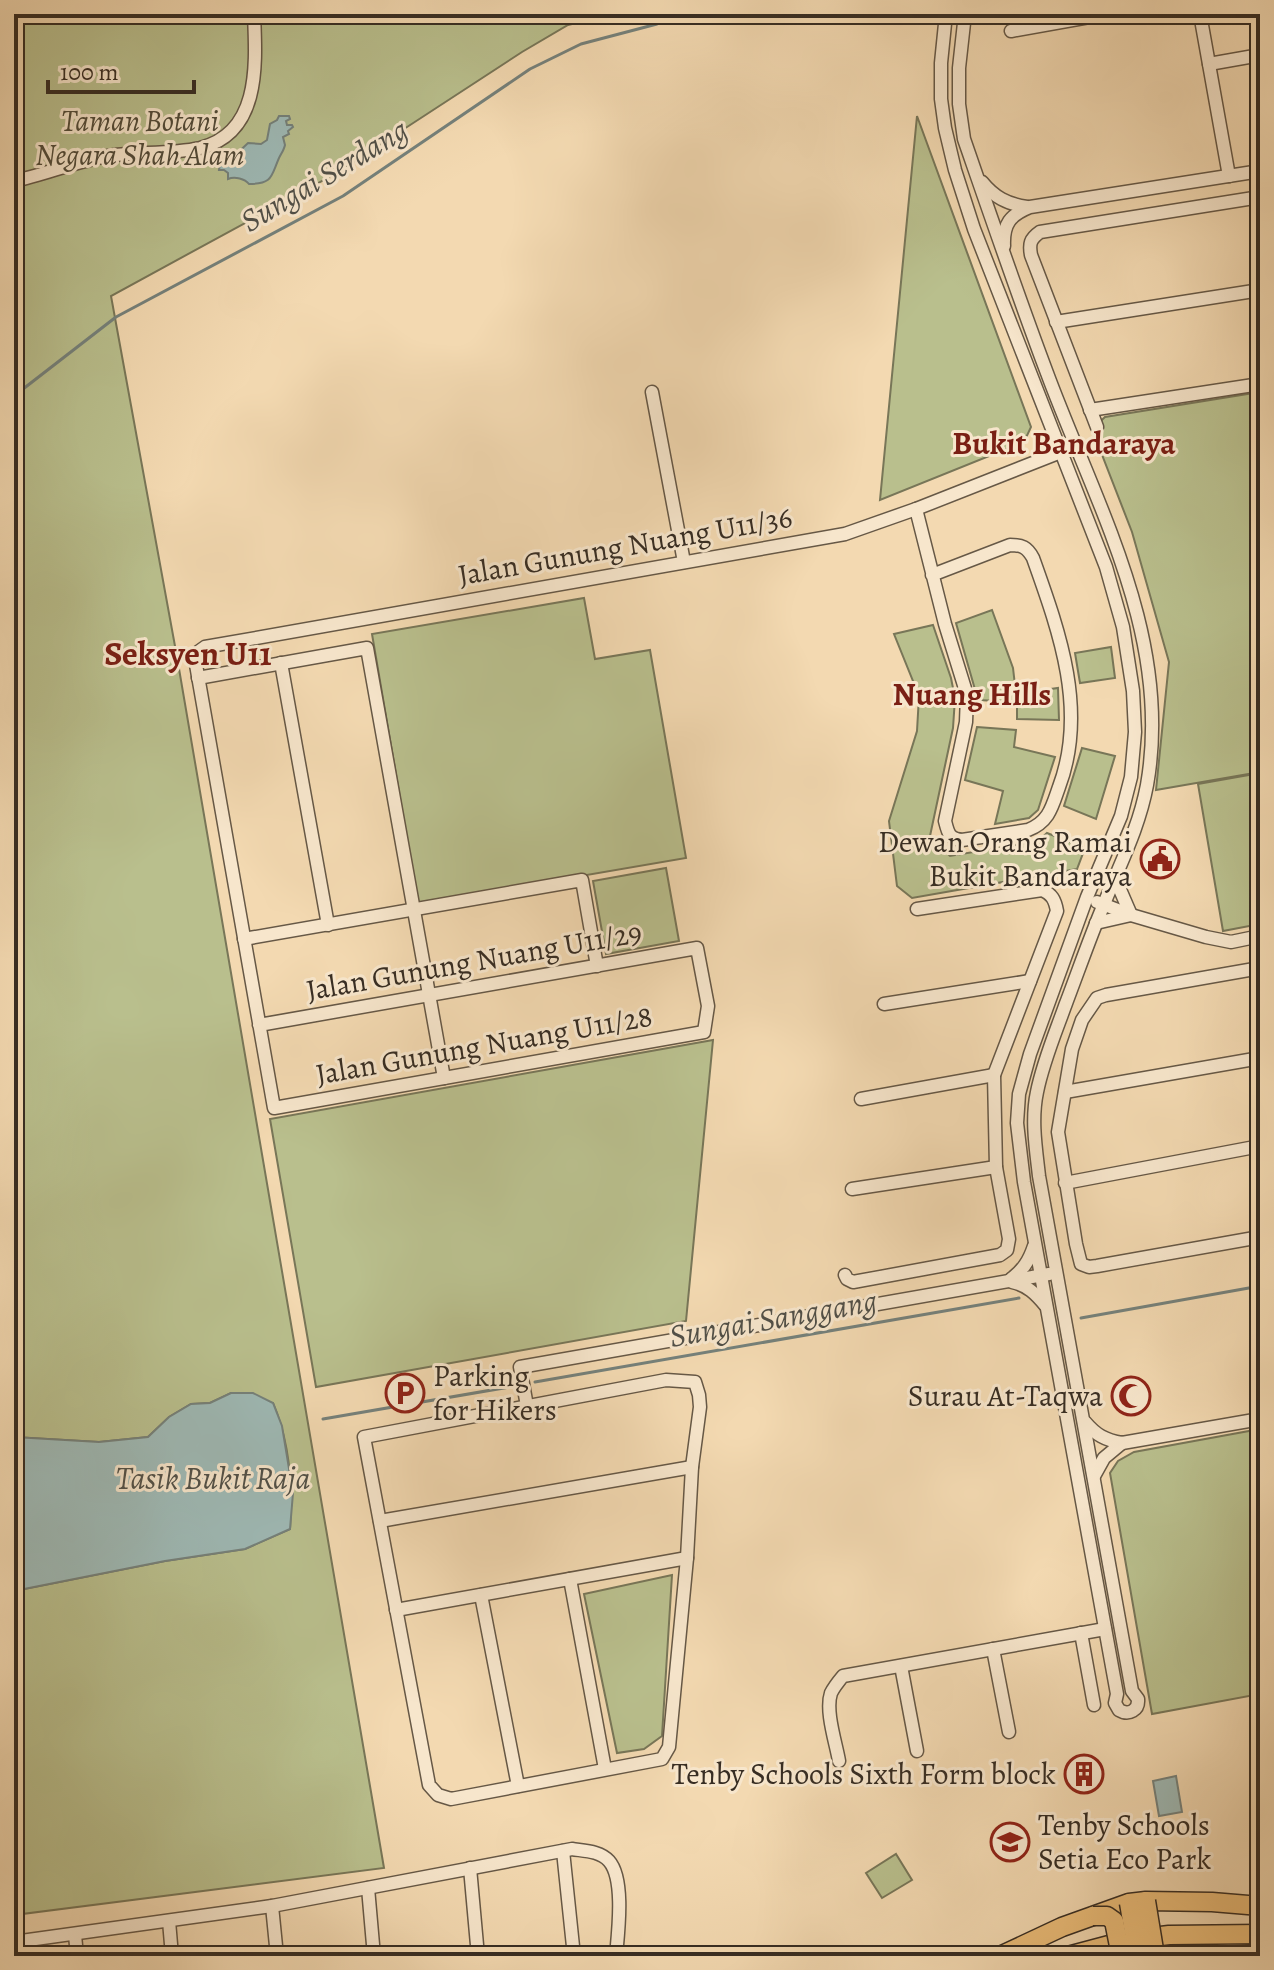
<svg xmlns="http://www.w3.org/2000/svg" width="1274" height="1970" font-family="Alegreya,serif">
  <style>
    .green { fill: #b9bf8d; stroke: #787658; stroke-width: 2 }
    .water { fill: #9eb9b5; stroke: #75817b; stroke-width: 2 }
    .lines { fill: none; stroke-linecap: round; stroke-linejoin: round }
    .stream { stroke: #75817b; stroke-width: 3 }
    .minor-casing { stroke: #665846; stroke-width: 15 }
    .highway-casing { stroke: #372d23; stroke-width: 21 }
    .minor { stroke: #f7e6cc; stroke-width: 12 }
    .highway { stroke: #eabc78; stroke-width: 18 }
    .highway-bridge-casing { stroke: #372d23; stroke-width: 21; stroke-linecap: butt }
    .highway-bridge { stroke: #eabc78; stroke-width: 18 }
    .labels { text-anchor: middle; stroke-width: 6; stroke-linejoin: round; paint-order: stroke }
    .park-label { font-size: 30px; font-style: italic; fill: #514a38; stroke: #f7e6cc }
    .street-label { font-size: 30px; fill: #372d23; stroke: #f7e6cc }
    .poi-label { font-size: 30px; fill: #372d23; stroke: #f7e6cc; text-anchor: end }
    .water-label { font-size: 32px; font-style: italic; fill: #515048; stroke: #f7e6cc }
    .neighbourhood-label { font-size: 32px; font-weight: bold; fill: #7a1f14; stroke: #f7e6cc }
    .quarter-label { font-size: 34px; font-weight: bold; fill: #7a1f14; stroke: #f7e6cc }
  </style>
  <rect width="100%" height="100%" fill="#f3d9b1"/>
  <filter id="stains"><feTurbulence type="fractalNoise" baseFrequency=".0025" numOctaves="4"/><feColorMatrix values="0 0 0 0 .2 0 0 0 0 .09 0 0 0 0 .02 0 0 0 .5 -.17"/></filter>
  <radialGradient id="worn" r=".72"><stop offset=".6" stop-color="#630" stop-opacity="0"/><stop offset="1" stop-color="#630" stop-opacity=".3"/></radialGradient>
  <g class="green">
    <path d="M14,14h599l-45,11 -46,27 -187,122 -224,122 66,361 207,1211 -370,47v-324l151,-30 80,-12 45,-20c3,-43 0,-86 -17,-126l-42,-10 -21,10 -19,1 -22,13 -21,20 -49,5 -85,-5z"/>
    <polygon points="917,116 1031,427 1024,442 880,500"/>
    <polygon points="1260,392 1260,772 1156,790 1169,662 1132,532 1092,429 1105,417"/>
    <polygon points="584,598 595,659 650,650 686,858 418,904 372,634"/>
    <polygon points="992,610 1013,668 1016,694 1058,688 1059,720 1017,719 1017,702 978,700 956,623"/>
    <polygon points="933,625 951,678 955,698 953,728 930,836 950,856 1038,841 1047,833 1085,848 1077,869 912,898 897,886 889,821 917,731 919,696 894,634"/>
    <polygon points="1111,647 1115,678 1080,683 1075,653"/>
    <polygon points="977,727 1016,730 1014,747 1055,757 1038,810 1029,818 995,824 1003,791 965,780"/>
    <polygon points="1082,748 1115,756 1096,819 1064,806"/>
    <polygon points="1260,773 1260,924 1223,931 1198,784"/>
    <polygon points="666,868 679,941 606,954 593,881"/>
    <polygon points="713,1040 686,1321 316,1387 270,1119"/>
    <polygon points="1260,1429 1260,1694 1152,1714 1110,1473 1118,1461 1134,1452"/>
    <polygon points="672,1575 662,1736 644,1749 617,1753 584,1594"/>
    <polygon points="896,1854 912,1880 882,1898 866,1873"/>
  </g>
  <g class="water">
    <path d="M279,116h10l1,3 -4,2 1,4h5l1,2 -5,4 1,3 -6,3 2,8c-1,5 -4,9 -6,13 -8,18 -6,26 -30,26 -4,-5 -14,-8 -21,-5v-6l-4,-3h-5l1,-7 9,-2 19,-18 13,1 6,-4 3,-16 7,-4z"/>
    <polygon points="231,1393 253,1393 273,1403 282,1426 293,1493 290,1529 245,1549 165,1561 14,1591 14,1437 99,1442 148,1437 169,1417 191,1404 210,1403"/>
    <polygon points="1176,1776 1182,1812 1159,1816 1153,1781"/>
  </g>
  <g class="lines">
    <g class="stream">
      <polyline points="14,396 116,317 343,196 530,69 581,44 657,24 668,14"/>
      <polyline points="1081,1318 1260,1286"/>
      <polyline points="535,1382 1019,1298"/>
      <polyline points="323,1419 515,1386"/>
    </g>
    <g class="minor-casing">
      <g id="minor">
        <path d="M946,14l-5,49v36l4,29 10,42 19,59 132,338 17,60 10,64 2,41 -4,45 -10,39 -34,81 -57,157 -11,40 -2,29 7,59 93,512 -2,9 4,7c10,6 20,0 19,-11l-6,-8 -93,-515c-3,-27 -8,-56 -2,-84 6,-30 18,-58 28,-86 13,-34 25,-69 39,-102 16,-40 35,-76 43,-119 26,-147 -51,-280 -100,-412 -29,-77 -56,-156 -83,-234l-5,-35v-36l6,-54"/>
        <polyline points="1200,14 1229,176"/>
        <polyline points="1011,31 1106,14"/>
        <polyline points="1209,64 1260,55"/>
        <path d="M14,181c34,-7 66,-22 101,-26 28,-3 57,-1 85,-7 61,-15 56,-84 54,-134"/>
        <path d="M982,182c12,15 25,22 45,25"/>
        <path d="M1004,246c-1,-22 6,-31 26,-39l230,-36"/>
        <polyline points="1056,322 1260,290"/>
        <polyline points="652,392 684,562"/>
        <polyline points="1090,410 1260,384"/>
        <path d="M1097,427l-66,-172c-2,-11 -1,-16 9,-23l220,-35"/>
        <path d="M916,509l29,115 22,71 -1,27 -21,99c3,12 4,18 17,19l66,-10c21,-8 24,-23 31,-43 29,-77 0,-156 -26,-229 -6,-11 -11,-13 -23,-13l-78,30"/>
        <polyline points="281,663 328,925"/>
        <polyline points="198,678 367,648 444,1078"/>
        <polyline points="1097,902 1131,915 1206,937 1231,942 1260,936"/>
        <polyline points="1096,923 1131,915 1115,878"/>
        <polyline points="244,939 582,880 597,966"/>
        <polyline points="1260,968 1106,995 1097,998 1082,1020 1072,1049 1058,1132 1076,1244 1081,1264 1089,1267 1097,1266 1260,1237"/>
        <polyline points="884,1004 1030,981"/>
        <polyline points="259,1025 697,948 708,1006 704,1032 274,1108 195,659 198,652 205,647 845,534 916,509 1066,450"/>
        <polyline points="1065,1092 1260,1058"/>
        <polyline points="861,1099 994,1075"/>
        <polyline points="1065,1183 1260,1146"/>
        <polyline points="852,1189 996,1167"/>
        <path d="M845,1275l2,4 6,3 147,-27 7,-5 2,-11 -13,-72 -2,-92 63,-164c-2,-11 -5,-17 -15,-21l-125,19"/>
        <path d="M1011,1279c12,-9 18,-18 23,-33"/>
        <path d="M1012,1282c15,3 24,12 33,23"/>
        <polygon points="666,1380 695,1382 699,1395 700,1407 692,1467 687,1558 669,1747 662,1759 451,1799 438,1795 429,1785 364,1437"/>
        <polyline points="527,1406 520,1367 1049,1274"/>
        <path d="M1085,1422c11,13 20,18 37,21l138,-24"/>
        <polyline points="1094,1476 1104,1458 1122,1443"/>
        <polyline points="380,1521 692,1467"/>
        <polyline points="570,1579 605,1769"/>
        <polyline points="481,1595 518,1786"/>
        <polyline points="396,1610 687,1558"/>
        <polyline points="1081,1633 1094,1705"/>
        <polyline points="993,1649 1009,1732"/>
        <polyline points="901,1666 917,1751"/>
        <path d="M839,1761c-3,-18 -14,-50 -8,-68 3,-6 7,-11 12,-17l262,-47"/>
        <polyline points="563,1851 574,1956"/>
        <polyline points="470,1868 478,1956"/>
        <polyline points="368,1888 374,1956"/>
        <polyline points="272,1906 277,1956"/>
        <polyline points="169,1921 172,1956"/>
        <polyline points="75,1935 77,1956"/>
        <path d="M14,1942l258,-36 300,-57c13,2 28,2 37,12 16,18 9,72 7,95"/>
      </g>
    </g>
    <g class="highway-casing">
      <g id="highway">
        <polyline points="1000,1956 1062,1927 1129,1903 1146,1901 1212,1902 1260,1906"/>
        <polyline points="1068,1956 1128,1940 1169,1935 1260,1934"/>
        <polyline points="1219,1956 1260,1954"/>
      </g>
    </g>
    <use href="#minor" class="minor"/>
    <use href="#highway" class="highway"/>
    <g class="highway-bridge-casing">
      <g id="highway-bridge">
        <polyline points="1146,1901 1155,1956"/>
        <polyline points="1129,1903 1138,1956"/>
        <polyline points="1093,1916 1107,1916 1114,1921 1121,1956"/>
      </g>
    </g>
    <use href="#highway-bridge" class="highway-bridge"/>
  </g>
  <defs>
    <g id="civic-ring" transform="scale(2)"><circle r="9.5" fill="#f7e6cc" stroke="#8f2418" stroke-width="1.5"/><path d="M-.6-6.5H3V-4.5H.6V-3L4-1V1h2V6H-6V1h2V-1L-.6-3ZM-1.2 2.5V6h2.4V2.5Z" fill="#8f2418"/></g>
    <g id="parking-ring" transform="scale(2)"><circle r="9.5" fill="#f7e6cc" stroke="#8f2418" stroke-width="1.5"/><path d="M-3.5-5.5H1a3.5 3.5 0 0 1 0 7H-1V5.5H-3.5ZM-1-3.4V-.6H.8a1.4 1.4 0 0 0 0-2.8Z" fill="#8f2418"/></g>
    <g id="mosque-ring" transform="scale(2)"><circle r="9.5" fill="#f7e6cc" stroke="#8f2418" stroke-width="1.5"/><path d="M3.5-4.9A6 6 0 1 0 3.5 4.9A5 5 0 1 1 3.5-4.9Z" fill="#8f2418"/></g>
    <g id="building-ring" transform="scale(2)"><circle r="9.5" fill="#f7e6cc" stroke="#8f2418" stroke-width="1.5"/><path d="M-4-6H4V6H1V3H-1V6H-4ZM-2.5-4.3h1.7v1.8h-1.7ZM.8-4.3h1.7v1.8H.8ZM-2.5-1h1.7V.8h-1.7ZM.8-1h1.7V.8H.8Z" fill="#8f2418"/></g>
    <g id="school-ring" transform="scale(2)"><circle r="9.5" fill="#f7e6cc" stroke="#8f2418" stroke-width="1.5"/><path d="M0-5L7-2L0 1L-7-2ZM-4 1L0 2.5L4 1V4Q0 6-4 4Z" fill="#8f2418"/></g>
  </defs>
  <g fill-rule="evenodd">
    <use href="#civic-ring" x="1160" y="859"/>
    <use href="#parking-ring" x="405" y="1393"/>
    <use href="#mosque-ring" x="1131" y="1396"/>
    <use href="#building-ring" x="1084" y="1774"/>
    <use href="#school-ring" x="1010" y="1842"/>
  </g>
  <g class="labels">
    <g class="park-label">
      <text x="140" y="131">Taman Botani<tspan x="140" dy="34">Negara Shah Alam</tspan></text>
    </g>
    <g class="street-label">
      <text transform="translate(625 546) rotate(-10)" y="10">Jalan Gunung Nuang U11/36</text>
      <text transform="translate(474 961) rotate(-10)" y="10">Jalan Gunung Nuang U11/29</text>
      <text transform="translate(484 1045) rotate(-10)" y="10">Jalan Gunung Nuang U11/28</text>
    </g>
    <g class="poi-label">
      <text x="1132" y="852">Dewan Orang Ramai<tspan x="1132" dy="34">Bukit Bandaraya</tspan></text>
      <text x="433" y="1386" text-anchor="start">Parking<tspan x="433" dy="34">for Hikers</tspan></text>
      <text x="1103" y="1406">Surau At-Taqwa</text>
      <text x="1056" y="1784">Tenby Schools Sixth Form block</text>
      <text x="1038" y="1835" text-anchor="start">Tenby Schools<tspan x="1038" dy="34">Setia Eco Park</tspan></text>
    </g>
    <g class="water-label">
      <text transform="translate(324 175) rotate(-31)" y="11">Sungai Serdang</text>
      <text transform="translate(773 1318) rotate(-10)" y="11">Sungai Sanggang</text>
      <text x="213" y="1489">Tasik Bukit Raja</text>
    </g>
    <g class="neighbourhood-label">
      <text x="1064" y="454">Bukit Bandaraya</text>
      <text x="972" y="705">Nuang Hills</text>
    </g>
    <g class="quarter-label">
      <text x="188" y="665">Seksyen U11</text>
    </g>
  </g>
  <rect width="1274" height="1970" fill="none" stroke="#f3d9b1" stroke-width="48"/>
  <rect x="16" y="16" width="1242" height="1938" fill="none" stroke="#372d23" stroke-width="4"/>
  <rect x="24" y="24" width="1226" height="1922" fill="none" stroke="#372d23" stroke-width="2"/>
  <path d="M48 80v12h146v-12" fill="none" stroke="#372d23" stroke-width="4"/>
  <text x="60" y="80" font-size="24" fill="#372d23" stroke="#f7e6cc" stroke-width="6" paint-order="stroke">100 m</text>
  <rect width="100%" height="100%" filter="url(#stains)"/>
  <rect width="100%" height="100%" fill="url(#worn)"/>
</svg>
